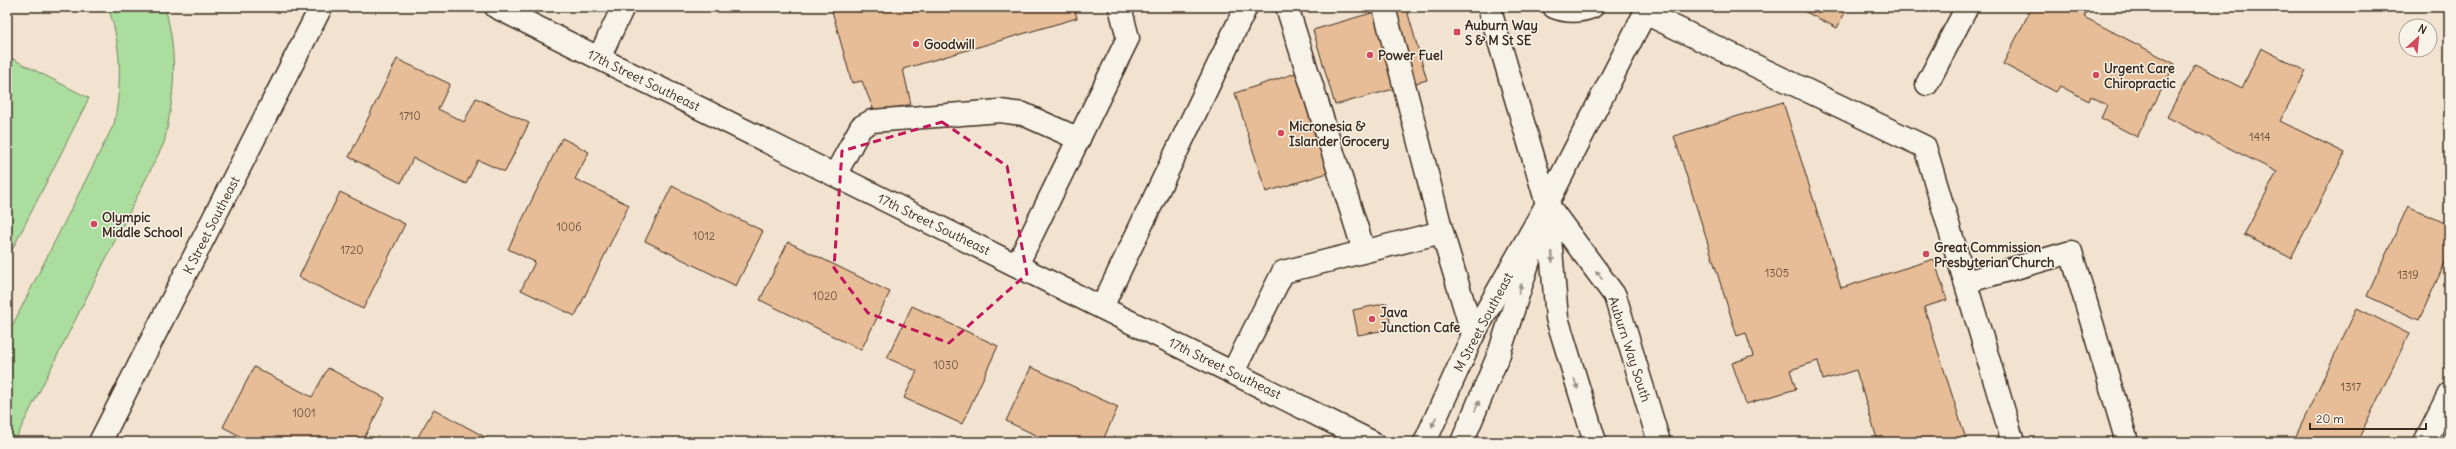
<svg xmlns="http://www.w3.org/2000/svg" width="2456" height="449" font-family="Delius,sans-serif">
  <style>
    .green { fill: #abdd9e; stroke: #73845e }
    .building { fill: #e7bd97; stroke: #3b2a1e }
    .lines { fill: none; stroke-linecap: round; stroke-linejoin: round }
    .lane-casing { stroke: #3b2a1e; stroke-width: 25 }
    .street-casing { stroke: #3b2a1e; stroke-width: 25 }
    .secondary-casing { stroke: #3b2a1e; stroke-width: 25 }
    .lane { stroke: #f7f3e8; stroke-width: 22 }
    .street { stroke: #f7f3e8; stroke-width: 22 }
    .secondary { stroke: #f7f3e8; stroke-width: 22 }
    .oneway { fill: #998e83 }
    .marked { fill: none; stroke: #c2185b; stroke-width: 3; stroke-dasharray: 8 5; stroke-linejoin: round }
    .poi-dot { fill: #d1495b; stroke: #f7f3e8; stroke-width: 1.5 }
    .labels { text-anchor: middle; stroke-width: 3; stroke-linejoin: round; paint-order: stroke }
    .number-label { font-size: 11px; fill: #664f3c }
    .poi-label { font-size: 13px; font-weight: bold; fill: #3b2a1e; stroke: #f7f3e8; text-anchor: start }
    .street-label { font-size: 13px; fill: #3b2a1e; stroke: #f7f3e8 }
  </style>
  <rect width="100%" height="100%" fill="#f2e3d0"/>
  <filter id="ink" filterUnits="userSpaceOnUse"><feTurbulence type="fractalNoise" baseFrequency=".025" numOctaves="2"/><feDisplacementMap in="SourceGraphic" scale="8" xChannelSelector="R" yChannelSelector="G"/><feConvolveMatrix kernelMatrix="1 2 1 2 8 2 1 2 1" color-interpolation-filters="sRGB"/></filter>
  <g filter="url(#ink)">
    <g class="green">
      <path d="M108,7h57c13,49 10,87 -1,136l-150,299h-7v-106l107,-212c8,-41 8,-77 -6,-117z"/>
      <polygon points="7,56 89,98 7,260"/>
    </g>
    <g class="building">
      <polygon points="831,7 1074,7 1077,18 903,69 911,104 875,113 862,81 852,83"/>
      <polygon points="1392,7 1406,7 1427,80 1335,105 1313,30"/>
      <polygon points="1796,7 1848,7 1837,28"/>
      <polygon points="2032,7 2078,7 2087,12 2084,17 2175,64 2137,137 2101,118 2107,105 2091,96 2089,101 2060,86 2056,92 2003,64"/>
      <polygon points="2261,48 2306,71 2280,121 2345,153 2291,258 2244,235 2277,172 2167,117 2195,64 2242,88"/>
      <polygon points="397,59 450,84 438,109 464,122 476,98 529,123 505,172 478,160 466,184 413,158 401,183 349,157"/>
      <polygon points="1296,73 1328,173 1266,192 1235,93"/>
      <polygon points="1783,102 1841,288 1934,259 1947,300 1924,307 1967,442 1878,442 1856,370 1823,380 1818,361 1790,370 1796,389 1746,404 1732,363 1753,356 1746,333 1737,336 1674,136"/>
      <polygon points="562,138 589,152 575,179 629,205 575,316 521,290 535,262 508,249"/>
      <polygon points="672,186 763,231 736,286 645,241"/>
      <polygon points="340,192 405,224 363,309 299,277"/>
      <polygon points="2408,206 2449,225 2449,254 2419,320 2367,296"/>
      <polygon points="788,242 890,292 861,350 760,300"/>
      <polygon points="1387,303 1391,329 1358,335 1353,310"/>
      <polygon points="912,306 998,346 962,424 904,398 917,371 887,358"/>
      <polygon points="2357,308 2409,334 2357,442 2298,442 2294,440"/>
      <polygon points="254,367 312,397 328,368 385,398 362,442 251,442 223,427"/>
      <polygon points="1031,367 1118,407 1102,442 1050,442 1006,421"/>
      <polygon points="434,409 494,442 415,442"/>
    </g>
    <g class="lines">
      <g class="lane-casing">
        <g id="lane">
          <polyline points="1287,7 1364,251"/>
          <polyline points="1384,7 1442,232 1473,335"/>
          <polyline points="1645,13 1925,147 2013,442"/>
          <polyline points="599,58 623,7"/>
          <polyline points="1927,84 1967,7"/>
          <polyline points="835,175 861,127 872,121 1000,111 1023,114 1079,139"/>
          <polyline points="1017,265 1128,38 1120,7"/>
          <polyline points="1966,282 2071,252 2127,442"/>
          <polyline points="1102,307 1246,7"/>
          <polyline points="1233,372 1283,272 1442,232"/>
          <polyline points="2425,442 2449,394"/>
        </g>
      </g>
      <g class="street-casing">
        <polyline id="street" points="100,442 321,7"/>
      </g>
      <g class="secondary-casing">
        <g id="secondary">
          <polyline points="496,7 1372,442"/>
          <polyline points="1489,7 1547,204 1557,318 1595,442"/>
          <path d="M1554,7c13,5 25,5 38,0"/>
          <polyline points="1547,204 1615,296 1659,442"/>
          <polyline points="1425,442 1473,335 1547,204 1648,7"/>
          <polyline points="1462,442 1499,354 1533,248"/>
        </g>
      </g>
      <use href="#lane" class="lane"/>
      <use href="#street" class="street"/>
      <use href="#secondary" class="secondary"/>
    </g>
    <defs><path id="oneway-solid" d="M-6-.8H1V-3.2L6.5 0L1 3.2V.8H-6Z"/></defs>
    <g class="oneway">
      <use href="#oneway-solid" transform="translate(1552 257) rotate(85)"/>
      <use href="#oneway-solid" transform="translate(1599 275) rotate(-126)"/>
      <use href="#oneway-solid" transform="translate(1520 289) rotate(-72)"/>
      <use href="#oneway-solid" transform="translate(1576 384) rotate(72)"/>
      <use href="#oneway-solid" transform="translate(1477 406) rotate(-68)"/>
      <use href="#oneway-solid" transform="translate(1434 422) rotate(114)"/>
    </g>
  </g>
  <path class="marked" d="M942,122l65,44 20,108 -78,69 -81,-30 -34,-45 8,-117z"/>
  <g class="poi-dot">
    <rect x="1453" y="28" width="8" height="8" rx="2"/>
    <circle cx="916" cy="44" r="4"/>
    <circle cx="1370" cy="55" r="4"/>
    <circle cx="2096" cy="75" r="4"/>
    <circle cx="1281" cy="133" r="4"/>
    <circle cx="94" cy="224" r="4"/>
    <circle cx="1926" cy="254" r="4"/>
    <circle cx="1372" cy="319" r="4"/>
  </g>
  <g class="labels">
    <g class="number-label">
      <text x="410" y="120">1710</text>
      <text x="2260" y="141">1414</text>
      <text x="569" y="231">1006</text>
      <text x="704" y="240">1012</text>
      <text x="352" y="254">1720</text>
      <text x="1777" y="277">1305</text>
      <text x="2408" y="279">1319</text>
      <text x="825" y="300">1020</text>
      <text x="946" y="369">1030</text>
      <text x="2351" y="391">1317</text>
      <text x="304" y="417">1001</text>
    </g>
    <g class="poi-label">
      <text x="1465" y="30">Auburn Way<tspan x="1465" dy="15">S &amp; M St SE</tspan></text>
      <text x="924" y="49">Goodwill</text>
      <text x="1378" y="60">Power Fuel</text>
      <text x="2104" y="73">Urgent Care<tspan x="2104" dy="15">Chiropractic</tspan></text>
      <text x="1289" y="131">Micronesia &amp;<tspan x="1289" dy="15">Islander Grocery</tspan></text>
      <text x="102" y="222">Olympic<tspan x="102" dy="15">Middle School</tspan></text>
      <text x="1934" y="252">Great Commission<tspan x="1934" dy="15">Presbyterian Church</tspan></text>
      <text x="1380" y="317">Java<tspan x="1380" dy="15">Junction Cafe</tspan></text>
    </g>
    <g class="street-label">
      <text transform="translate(644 80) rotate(26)" y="5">17th Street Southeast</text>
      <text transform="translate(934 224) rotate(26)" y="5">17th Street Southeast</text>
      <text transform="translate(211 225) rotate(-63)" y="5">K Street Southeast</text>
      <text transform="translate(1483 322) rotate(-62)" y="5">M Street Southeast</text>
      <text transform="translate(1630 349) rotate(72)" y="5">Auburn Way South</text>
      <text transform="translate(1225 368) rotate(26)" y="5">17th Street Southeast</text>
    </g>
  </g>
  <rect width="2456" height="449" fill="none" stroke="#f7f3e8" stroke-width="24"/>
  <rect x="12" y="12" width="2432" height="425" fill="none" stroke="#3b2a1e" stroke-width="1.5" filter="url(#ink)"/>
  <g transform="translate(2418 38) rotate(27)"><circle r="19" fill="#f7f3e8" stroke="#aca397"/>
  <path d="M0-3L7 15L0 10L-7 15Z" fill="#d1495b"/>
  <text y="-6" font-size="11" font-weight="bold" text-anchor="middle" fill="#3b2a1e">N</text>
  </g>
  <path d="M2310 423v6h116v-6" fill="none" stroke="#3b2a1e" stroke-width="2"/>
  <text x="2316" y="423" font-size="12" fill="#3b2a1e" stroke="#f7f3e8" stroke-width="3" paint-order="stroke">20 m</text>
</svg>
